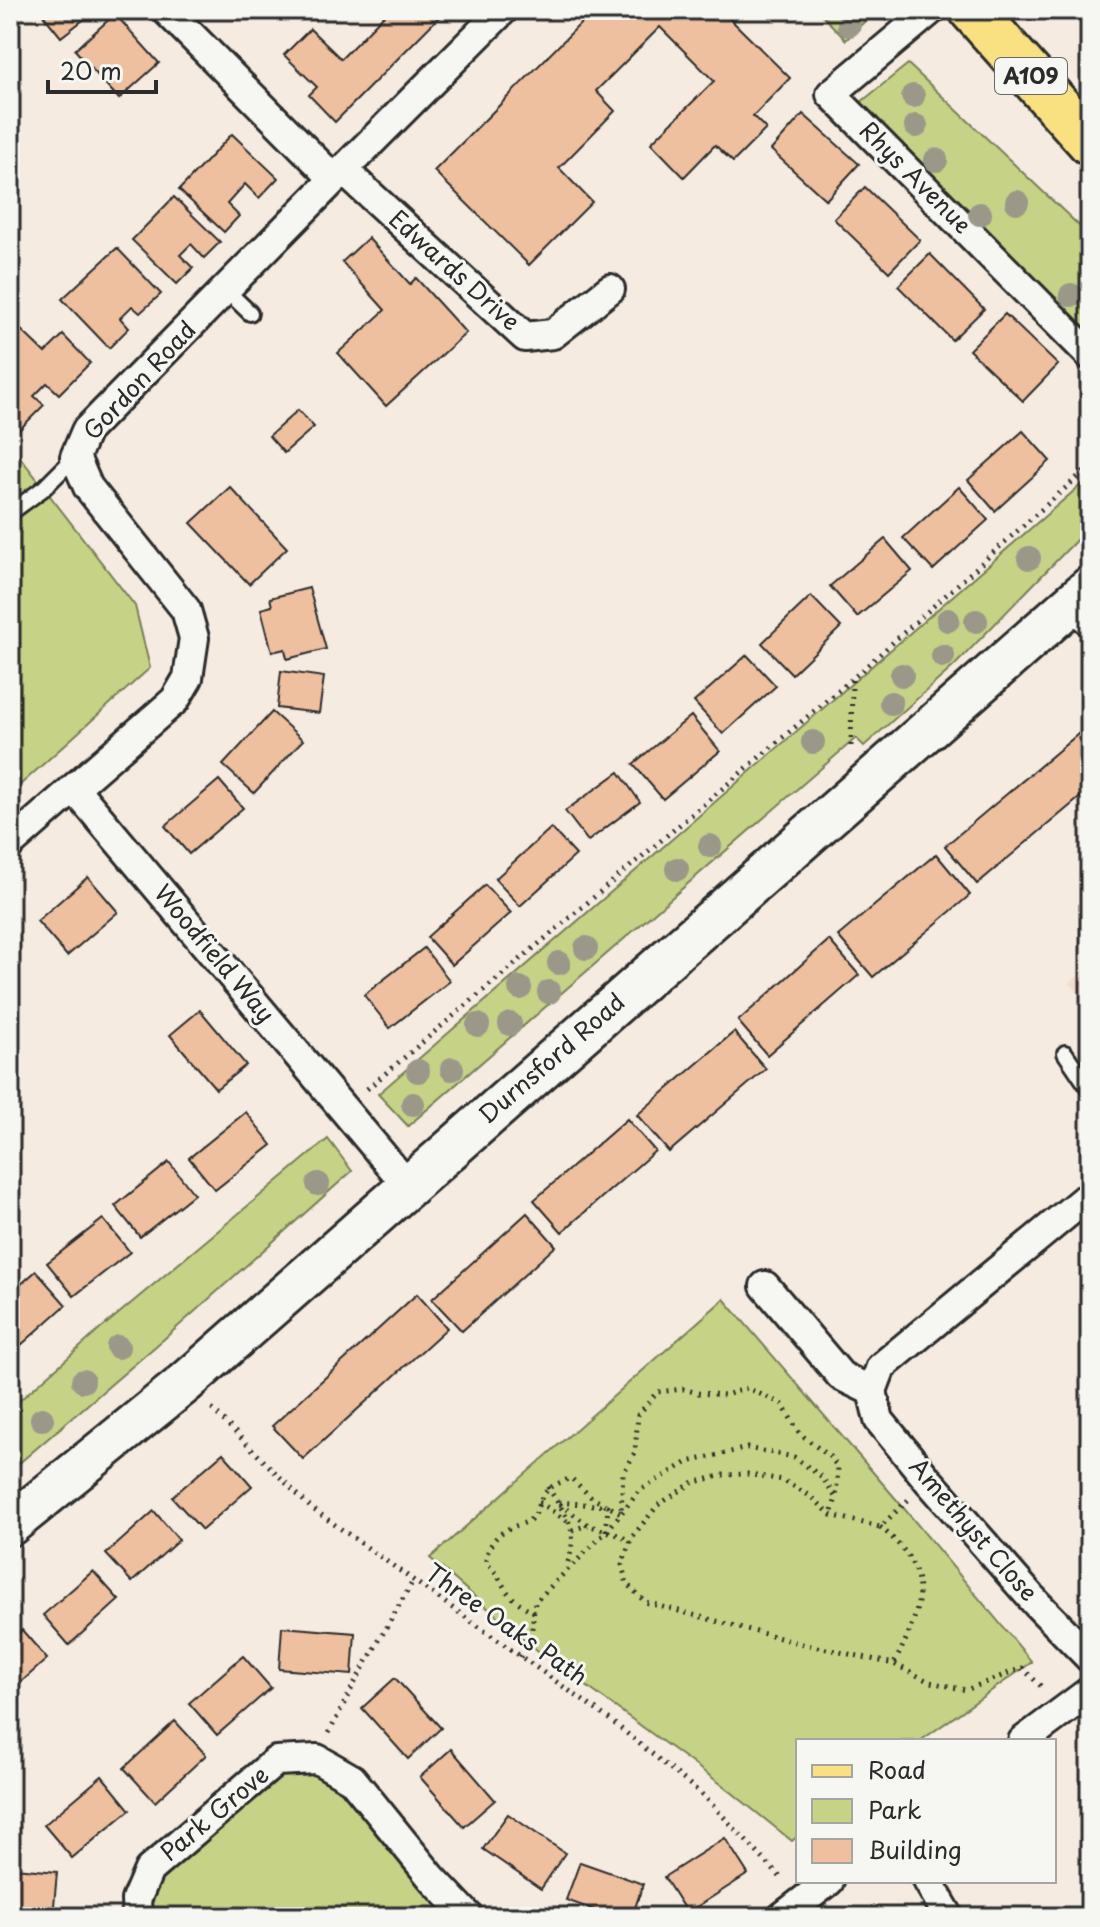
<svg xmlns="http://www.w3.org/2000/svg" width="1100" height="1927" font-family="'Playpen Sans',sans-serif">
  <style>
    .built { fill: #f3decd }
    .green { fill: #c6d386; stroke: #787f58; stroke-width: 2 }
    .building { fill: #efc09f; stroke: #2b2b2b; stroke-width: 2 }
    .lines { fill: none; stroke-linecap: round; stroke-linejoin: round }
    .lane-casing { stroke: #2b2b2b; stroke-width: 20 }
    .street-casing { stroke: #2b2b2b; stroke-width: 34 }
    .secondary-casing { stroke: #2b2b2b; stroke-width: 46 }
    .primary-casing { stroke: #2b2b2b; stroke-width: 50 }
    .path { stroke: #2b2b2b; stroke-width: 5; stroke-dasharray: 2 6; stroke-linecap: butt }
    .lane { stroke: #f6f6f2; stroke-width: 14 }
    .street { stroke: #f6f6f2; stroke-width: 28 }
    .secondary { stroke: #f6f6f2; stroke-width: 40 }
    .primary { stroke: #f9e181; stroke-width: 44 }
    .tree { fill: #9b988a }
    .labels { text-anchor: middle; stroke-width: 6; stroke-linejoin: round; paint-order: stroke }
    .shield { fill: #f6f6f2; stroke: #686867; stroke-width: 2 }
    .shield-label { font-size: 22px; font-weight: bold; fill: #2b2b2b }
    .street-label { font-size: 24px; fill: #2b2b2b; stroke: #f6f6f2 }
  </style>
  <rect width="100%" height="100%" fill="#f5ebe1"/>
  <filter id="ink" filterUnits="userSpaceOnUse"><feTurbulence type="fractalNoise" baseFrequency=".0125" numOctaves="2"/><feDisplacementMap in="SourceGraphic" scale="16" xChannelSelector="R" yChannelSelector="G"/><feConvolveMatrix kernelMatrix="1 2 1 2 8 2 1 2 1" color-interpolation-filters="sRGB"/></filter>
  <g filter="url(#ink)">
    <polygon class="built" points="1090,966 1090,1006 1070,983"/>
    <g class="green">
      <polygon points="817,10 876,10 846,40"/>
      <polygon points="908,64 1090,236 1090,341 855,107"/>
      <polygon points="10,444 135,606 150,668 10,794"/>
      <polygon points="1090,477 1090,526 954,666 864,746 856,738 408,1126 378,1094"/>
      <polygon points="328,1139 352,1171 164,1339 10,1471 10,1409 105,1325"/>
      <polygon points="724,1299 902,1506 1032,1662 920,1741 798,1741 798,1836 792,1841 725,1787 530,1645 430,1558"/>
      <polygon points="275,1773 316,1774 348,1787 444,1903 428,1917 149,1917 147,1904 157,1881"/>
    </g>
    <g class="building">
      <polygon points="39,10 96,10 61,37"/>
      <polygon points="389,10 440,10 443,13 335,122 309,95 317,87 284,55 310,29 341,59"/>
      <polygon points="594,10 721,10 790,78 753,116 766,129 733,162 715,145 684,177 651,143 714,81 660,27 596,91 615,111 559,168 592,202 529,265 434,171"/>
      <polygon points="115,14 159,63 119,99 75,50"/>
      <polygon points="803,114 859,164 826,200 771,150"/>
      <polygon points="232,134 278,178 259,198 245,184 227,204 239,216 224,232 179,190"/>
      <polygon points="865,187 920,240 889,272 834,219"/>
      <polygon points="174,197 220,242 204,258 191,244 180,255 193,268 177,284 132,240"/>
      <polygon points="368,238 410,284 416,278 466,333 386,406 338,353 385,310 342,262"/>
      <polygon points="117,248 161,294 140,313 132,306 120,318 129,328 109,348 62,299"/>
      <polygon points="930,254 984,309 952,340 898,286"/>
      <polygon points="1005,314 1058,365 1023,401 969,350"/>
      <polygon points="14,323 45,353 63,335 90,363 59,394 47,383 34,396 44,405 13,436 10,433 10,327"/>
      <polygon points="298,410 314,427 284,453 269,436"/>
      <polygon points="1023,431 1050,461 995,511 968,480"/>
      <polygon points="230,487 287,548 249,584 191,523"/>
      <polygon points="959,487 988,520 933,570 903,538"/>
      <polygon points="885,539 912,571 857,617 830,586"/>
      <polygon points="309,588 326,649 287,659 285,649 272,652 261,609 272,606 270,598"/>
      <polygon points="811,596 841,627 792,674 762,643"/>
      <polygon points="747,655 776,686 723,734 694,702"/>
      <polygon points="281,671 324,677 319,713 277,708"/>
      <polygon points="272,712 303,740 254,793 223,765"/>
      <polygon points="691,716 720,751 663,799 633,764"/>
      <polygon points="1090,724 1090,789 977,884 945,846"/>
      <polygon points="619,772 640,802 588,841 565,811"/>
      <polygon points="219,780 243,808 189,854 165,826"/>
      <polygon points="551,828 576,855 520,906 495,879"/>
      <polygon points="936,854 970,895 873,977 838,936"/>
      <polygon points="88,877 118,912 67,956 37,921"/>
      <polygon points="485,885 511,913 452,965 427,937"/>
      <polygon points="829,940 859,975 767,1055 738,1021"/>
      <polygon points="424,948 450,981 390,1028 364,995"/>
      <polygon points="200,1010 246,1065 216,1089 170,1035"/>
      <polygon points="734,1032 766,1069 669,1152 637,1115"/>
      <polygon points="246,1112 272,1145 215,1190 189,1158"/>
      <polygon points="627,1119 655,1151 562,1232 534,1200"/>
      <polygon points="169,1162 194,1194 140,1237 115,1206"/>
      <polygon points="527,1213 556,1246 462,1331 432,1299"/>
      <polygon points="103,1219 130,1252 74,1296 47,1263"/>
      <polygon points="36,1271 66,1305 11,1354 10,1294"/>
      <polygon points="417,1294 447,1328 303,1459 272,1426"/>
      <polygon points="223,1453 252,1486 202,1530 172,1497"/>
      <polygon points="154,1511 179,1540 132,1582 106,1554"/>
      <polygon points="93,1571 119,1600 69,1645 43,1615"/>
      <polygon points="282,1627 355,1633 352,1675 279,1669"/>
      <polygon points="22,1630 47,1659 10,1692 10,1641"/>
      <polygon points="243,1656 271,1688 217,1735 189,1703"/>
      <polygon points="395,1678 441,1728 408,1759 362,1708"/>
      <polygon points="175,1721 206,1755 155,1802 124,1768"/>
      <polygon points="451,1749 495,1800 464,1827 420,1777"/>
      <polygon points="102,1776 130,1810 72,1858 44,1825"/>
      <polygon points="508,1814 565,1853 541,1889 483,1849"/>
      <polygon points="725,1838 748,1874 687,1913 664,1877"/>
      <polygon points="580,1862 643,1884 632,1917 614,1917 566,1900"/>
      <polygon points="14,1868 57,1872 53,1917 10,1917"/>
    </g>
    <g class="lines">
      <g class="lane-casing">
        <g id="lane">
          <polyline points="226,290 250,313"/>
          <polyline points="10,513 44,488 75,457"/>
          <polyline points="1066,609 1090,631"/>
          <polyline points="1065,1053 1090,1090"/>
        </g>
      </g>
      <g class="street-casing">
        <g id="street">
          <polyline points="166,10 334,179"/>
          <polyline points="931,10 831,94 1090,355"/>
          <polyline points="343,170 525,337 553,334 610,289"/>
          <polyline points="74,788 175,700 188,678 194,638 186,610 88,487 75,457 86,431 334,179 503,10"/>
          <polyline points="10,844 74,788 408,1186"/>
          <polyline points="1082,1201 881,1367 872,1391 879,1420 928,1480 1037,1604 1090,1658"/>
          <polyline points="765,1286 841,1376 872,1391"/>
          <polyline points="1023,1741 1090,1691"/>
          <polyline points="928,1881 949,1917"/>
          <polyline points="137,1917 136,1900 149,1870 276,1761 317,1759 352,1779 432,1878 469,1917"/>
          <polyline points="782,1917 829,1881"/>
        </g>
      </g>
      <g class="secondary-casing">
        <polyline id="secondary" points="10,1525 185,1383 1090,587"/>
      </g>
      <g class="primary-casing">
        <polyline id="primary" points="972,10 1090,142"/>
      </g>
      <g class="path">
        <polyline points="851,746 852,679 1090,466"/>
        <polyline points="367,1089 852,679"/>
        <polyline points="212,1409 310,1507 609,1719 704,1796 783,1880"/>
        <path d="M548,1487c19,32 33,41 18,80"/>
        <polyline points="908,1500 880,1527 831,1515 812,1497 783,1480 747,1474 723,1475 692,1483 658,1505 632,1537 622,1565 627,1584 645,1602 795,1642 894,1664 930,1682 966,1690 1022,1668 1044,1689"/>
        <polyline points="539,1502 567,1521"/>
        <path d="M880,1527c56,45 43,80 14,137"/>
        <polyline points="572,1530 588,1525"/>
        <polyline points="606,1531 608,1506 557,1502 588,1525 621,1536 630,1542"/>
        <path d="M534,1612c-13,-7 -24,-14 -31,-27 -6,-10 -8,-15 -17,-22 0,-15 10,-29 24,-35 8,-4 17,-4 23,-11 4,-4 3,-6 5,-11 7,-19 16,-21 33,-28l21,20 29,15 2,-39 12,-22 3,-37 19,-23 26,-3 15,4 28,2 21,-7 35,16 18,30 29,22 9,11 -2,31"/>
        <polyline points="520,1657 530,1645 535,1602 606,1532 640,1490 688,1462 747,1448 794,1457 822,1477 836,1498 831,1515"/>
        <polyline points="329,1733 353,1686 413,1581"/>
      </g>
      <use href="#lane" class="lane"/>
      <use href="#street" class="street"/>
      <use href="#secondary" class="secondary"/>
      <use href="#primary" class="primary"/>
    </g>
    <g class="tree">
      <circle cx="849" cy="25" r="12"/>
      <circle cx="913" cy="96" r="12"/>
      <circle cx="916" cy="126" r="12"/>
      <circle cx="936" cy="160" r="12"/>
      <circle cx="1017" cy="202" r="12"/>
      <circle cx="980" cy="214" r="12"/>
      <circle cx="1071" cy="295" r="12"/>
      <circle cx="1029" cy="558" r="12"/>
      <circle cx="948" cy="620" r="12"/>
      <circle cx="976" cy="621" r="12"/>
      <circle cx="943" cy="656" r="12"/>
      <circle cx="902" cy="675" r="12"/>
      <circle cx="891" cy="703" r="12"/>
      <circle cx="813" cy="742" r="12"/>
      <circle cx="710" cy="846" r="12"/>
      <circle cx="677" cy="869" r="12"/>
      <circle cx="586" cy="948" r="12"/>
      <circle cx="559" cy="963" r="12"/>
      <circle cx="520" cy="988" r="12"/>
      <circle cx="549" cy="992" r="12"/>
      <circle cx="510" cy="1024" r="12"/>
      <circle cx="478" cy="1025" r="12"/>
      <circle cx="452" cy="1069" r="12"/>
      <circle cx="418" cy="1071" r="12"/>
      <circle cx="413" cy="1104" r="12"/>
      <circle cx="318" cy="1184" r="12"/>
      <circle cx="118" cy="1347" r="12"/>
      <circle cx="83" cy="1381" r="12"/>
      <circle cx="42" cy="1419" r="12"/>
    </g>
  </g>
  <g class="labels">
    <rect class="shield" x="995" y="58" width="72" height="36" rx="6"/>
    <g class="shield-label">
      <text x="1031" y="84">A109</text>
    </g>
    <g class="street-label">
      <text transform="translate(915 178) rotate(45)" y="8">Rhys Avenue</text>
      <text transform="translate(454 271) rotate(42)" y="8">Edwards Drive</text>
      <text transform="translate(140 381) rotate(-47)" y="8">Gordon Road</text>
      <text transform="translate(214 954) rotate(50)" y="8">Woodfield Way</text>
      <text transform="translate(552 1059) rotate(-41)" y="8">Durnsford Road</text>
      <text transform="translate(973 1530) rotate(49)" y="8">Amethyst Close</text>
      <text transform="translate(506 1625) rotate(35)" y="8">Three Oaks Path</text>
      <text transform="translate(215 1814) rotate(-40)" y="8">Park Grove</text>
    </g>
  </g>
  <rect width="1100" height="1927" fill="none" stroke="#f6f6f2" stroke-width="40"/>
  <rect x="20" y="20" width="1060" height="1887" fill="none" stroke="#2b2b2b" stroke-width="3" filter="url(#ink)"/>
  <rect x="796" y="1739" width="260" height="144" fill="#f6f6f2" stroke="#a5a5a2" stroke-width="2"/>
  <rect x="812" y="1765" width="40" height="12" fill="#f9e181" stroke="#a5a5a2" stroke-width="2"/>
  <text x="868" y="1779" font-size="24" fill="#2b2b2b">Road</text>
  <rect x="812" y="1799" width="40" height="24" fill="#c6d386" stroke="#a5a5a2" stroke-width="2"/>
  <text x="868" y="1819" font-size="24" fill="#2b2b2b">Park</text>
  <rect x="812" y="1839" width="40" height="24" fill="#efc09f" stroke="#a5a5a2" stroke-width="2"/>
  <text x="868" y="1859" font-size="24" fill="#2b2b2b">Building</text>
  <path d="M48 80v12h108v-12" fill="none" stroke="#2b2b2b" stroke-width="4"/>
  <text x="60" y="80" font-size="24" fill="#2b2b2b" stroke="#f6f6f2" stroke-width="6" paint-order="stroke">20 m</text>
</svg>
